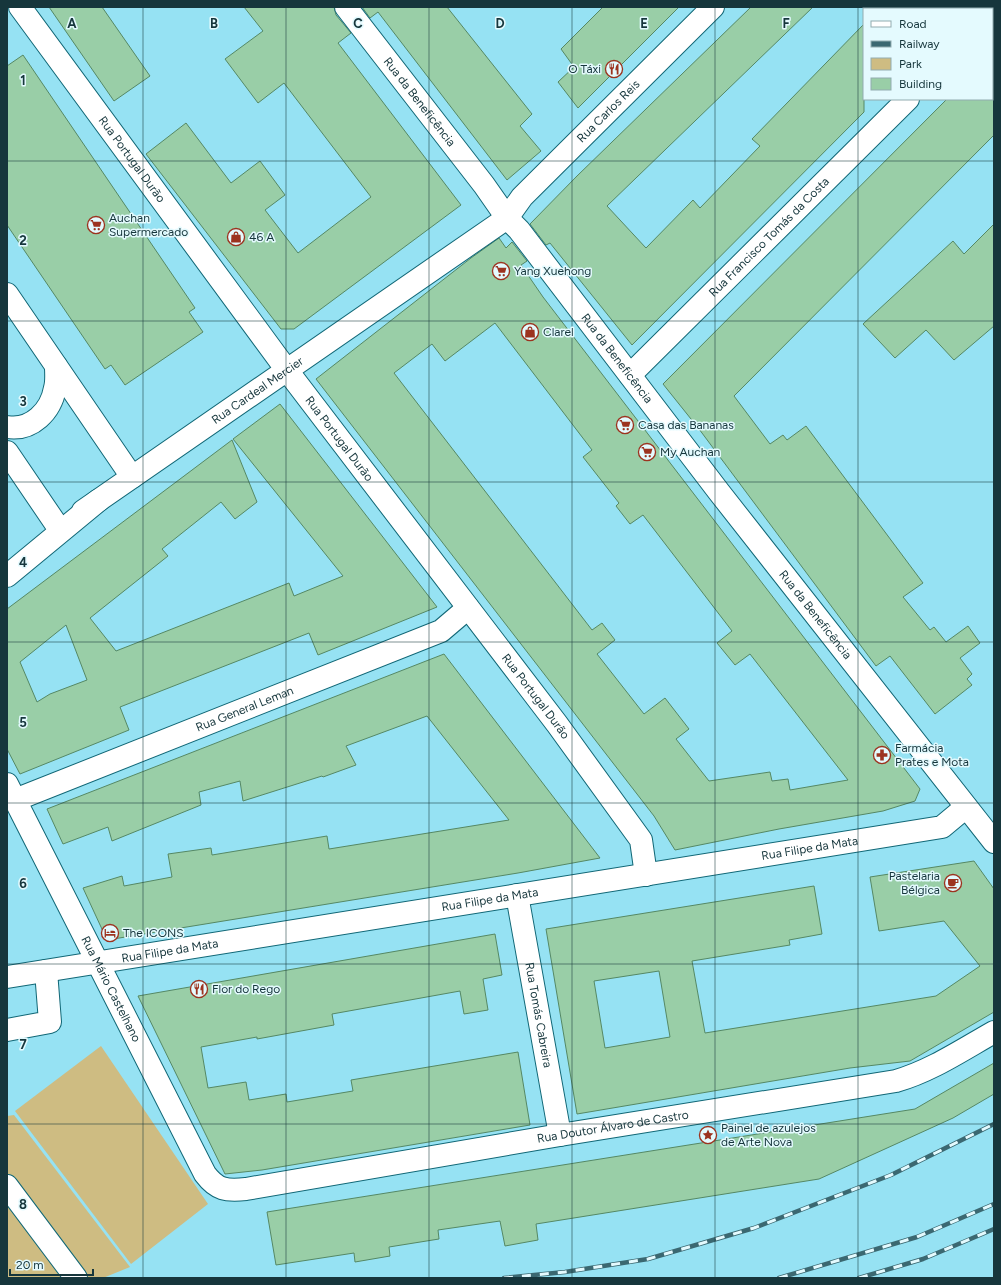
<svg xmlns="http://www.w3.org/2000/svg" width="1001" height="1285" font-family="Figtree,sans-serif">
  <rect width="100%" height="100%" fill="#96e2f3"/>
  <g fill="#cebc82">
    <path d="M101,1046l107,158 -77,60 -116,-153z"/>
    <path d="M14,1115l116,152 -27,11h-96v-162z"/>
  </g>
  <g fill="#99cea7" stroke="#558864" fill-rule="evenodd">
    <path d="M49,7h53l48,69 -36,25z"/>
    <path d="M244,7h90l2,8 15,18 -13,10 123,162 -167,124h-13l-135,-175 40,-31 45,60 29,-22 25,34 -20,15 33,43 73,-56 -87,-114 -26,20 -33,-44 38,-28z"/>
    <path d="M362,7h85l85,107 -12,12 21,25 -34,29 -129,-168 -8,6z"/>
    <path d="M603,7h76l-101,101 -20,-26 16,-15 -13,-18z"/>
    <path d="M751,7h62l-206,199 39,42 47,-48 7,8 60,-62 -8,-7 112,-115v88l-232,233 -82,-102 -4,2 -16,-21 47,-48z"/>
    <path d="M23,55l172,253 -6,4 14,20 -78,53 -14,-20 -6,4 -98,-144v-159z"/>
    <path d="M947,99h47v36l-260,261 36,48 13,-9 4,5 19,-14 117,157 -20,14 27,33 4,-3 12,15 22,-16 12,17 -20,15 12,16 -5,5 5,6 -37,29 -45,-58 -14,10 -177,-237 -36,-45z"/>
    <path d="M994,224v102l-40,34 -28,-30 -31,28 -32,-34 90,-83 11,13z"/>
    <path d="M499,238l7,10 6,-6 15,19 -6,4 22,32 377,492 -5,12 -32,10 -104,18 -104,21 -21,-34 -338,-437 155,-121zM495,323l97,127 -9,7 36,46 -3,3 14,18 13,-9 89,116 -15,12 18,22 15,-11 98,126 -58,10 -2,-11 -16,2 -2,-9 -61,9 -33,-42 13,-10 -24,-31 -21,16 -47,-60 18,-14 -13,-17 -10,7 -198,-257 38,-29 13,17z"/>
    <path d="M280,404l157,203 -119,48 -9,-22 -189,74 9,23 -109,44 -13,-25v-140l225,-169 25,62 -22,17 -14,-17 -59,47 6,7 -78,62 26,33 173,-68 5,13 49,-20 -110,-137zM66,625l21,55 -37,14 -13,8 -17,-40z"/>
    <path d="M444,654l156,204 -82,15 -411,67 -24,-52 39,-12 2,10 48,-9 -4,-23 43,-6 1,7 115,-19 2,13 180,-29 -82,-104 -81,30 10,19 -33,12 -1,-1 -79,25 -3,-20 -41,11 2,13 -89,36 -4,-14 -45,17 -16,-35z"/>
    <path d="M974,861l20,28v123l-84,49 -60,7 -273,46 -31,-185 268,-43 8,48 -33,6 1,5 -98,16 13,72 231,-37 44,-30 -36,-45 -65,10 -9,-54zM659,971l11,66 -65,11 -11,-67z"/>
    <path d="M495,934l7,41 -19,4 5,31 -24,4 -4,-23 -128,23 2,11 -77,14v-2l-56,10 7,41 38,-6 3,18 37,-6 1,8 66,-11 -2,-11 167,-28 12,73 -268,45 -37,4 -87,-178z"/>
    <path d="M994,1063v31l-41,24 -134,61 -283,45 2,16 -33,6 -5,-25 -62,9 1,9 -50,8 1,9 -35,6 -1,-9 -78,12 -9,-53 648,-103z"/>
  </g>
  <g fill="none" stroke-linecap="round" stroke-linejoin="round">
    <g stroke="#116776" stroke-width="24">
      <g id="minor">
        <path id="s1" d="M20,7l266,362 271,355 84,116 5,35"/>
        <path id="s2" d="M346,7l138,178 23,33 12,12 200,262 275,350"/>
        <path d="M962,7l1,2"/>
        <path d="M992,18l2,-2"/>
        <path d="M992,50l2,3"/>
        <path d="M7,294l125,183"/>
        <path id="s3" d="M630,375l278,-276"/>
        <path d="M7,427c25,4 44,-16 48,-39 2,-7 1,-15 1,-22"/>
        <path d="M7,452l51,75"/>
        <path id="s4" d="M83,511l424,-293 15,-21 191,-190"/>
        <path id="s5" d="M7,784l198,390c12,16 21,17 41,15l314,-54 336,-54c35,-10 66,-31 98,-49"/>
        <path id="s6" d="M15,800l426,-169 27,-23"/>
        <path id="s7" d="M517,895l43,240"/>
        <path id="s8" d="M7,977l935,-150 24,-20"/>
        <path d="M7,1030l43,-8 -4,-51"/>
      </g>
    </g>
    <g stroke="#116776" stroke-width="24">
      <g id="major">
        <path d="M7,576l92,-76"/>
        <path d="M7,1186l69,92"/>
      </g>
    </g>
    <use href="#minor" stroke="#fff" stroke-width="22"/>
    <use href="#major" stroke="#fff" stroke-width="22"/>
    <g stroke="#3b6871" stroke-width="4.5">
      <g id="rail">
        <path d="M504,1278l61,-6 83,-13 106,-31 137,-53 103,-51"/>
        <path d="M779,1278l138,-41 77,-33"/>
        <path d="M859,1278l64,-19 71,-30"/>
      </g>
    </g>
    <use href="#rail" stroke="#e4fafe" stroke-width="3" stroke-dasharray="9" stroke-linecap="butt"/>
  </g>
  <path fill="none" stroke="#16363c" stroke-width="1" stroke-opacity="0.55" d="M143,7v1271M286,7v1271M429,7v1271M572,7v1271M715,7v1271M858,7v1271M7,161h987M7,321h987M7,482h987M7,642h987M7,803h987M7,964h987M7,1124h987"/>
  <defs>
    <g id="restaurant-ring" transform="scale(0.9)"><circle r="9.5" fill="#e4fafe" stroke="#9c331f" stroke-width="1.5"/><path d="M-5-6h1v4h1v-4h1v4h1v-4h1v5L-1.5 .5V6h-2V.5L-5-1ZM5-6V6H3V1.5H1.5Q1.5-4 5-6Z" fill="#9c331f"/></g>
    <g id="supermarket-ring" transform="scale(0.9)"><circle r="9.5" fill="#e4fafe" stroke="#9c331f" stroke-width="1.5"/><path d="M-6-5.5h2.5l.6 2H6L4.5 2H-2.5L-4.4-4H-6ZM-1.5 3.2a1.3 1.3 0 1 0 .1 0ZM3 3.2a1.3 1.3 0 1 0 .1 0Z" fill="#9c331f"/></g>
    <g id="shop-ring" transform="scale(0.9)"><circle r="9.5" fill="#e4fafe" stroke="#9c331f" stroke-width="1.5"/><path d="M-5-2.5h2.3a2.7 3.5 0 0 1 5.4 0H5L5.5 6h-11ZM-1.5-2.5h3a1.5 2.3 0 0 0-3 0Z" fill="#9c331f"/></g>
    <g id="pharmacy-ring" transform="scale(0.9)"><circle r="9.5" fill="#e4fafe" stroke="#9c331f" stroke-width="1.5"/><path d="M-2-6h4v4h4v4h-4v4h-4v-4h-4v-4h4Z" fill="#9c331f"/></g>
    <g id="cafe-ring" transform="scale(0.9)"><circle r="9.5" fill="#e4fafe" stroke="#9c331f" stroke-width="1.5"/><path d="M-5.5-4.5H6V0H3Q3 3.5 0 3.5H-2.5Q-5.5 3.5-5.5 0ZM3-3.2v2h1.7v-2ZM-6 4.5H4V6H-6Z" fill="#9c331f"/></g>
    <g id="hotel-ring" transform="scale(0.9)"><circle r="9.5" fill="#e4fafe" stroke="#9c331f" stroke-width="1.5"/><path d="M-6-4.5h1.5V1H6V5H4.5V3h-9V5H-6ZM-4 0a1.8 1.8 0 1 1 3.6 0ZM.5 0V-2.5h3Q6-2.5 6 0Z" fill="#9c331f"/></g>
    <g id="sight-ring" transform="scale(0.9)"><circle r="9.5" fill="#e4fafe" stroke="#9c331f" stroke-width="1.5"/><path d="M0-6L1.8-2.2L6-1.7L2.9 1.2L3.7 5.4L0 3.3L-3.7 5.4L-2.9 1.2L-6-1.7L-1.8-2.2Z" fill="#9c331f"/></g>
  </defs>
  <g fill-rule="evenodd">
    <use href="#restaurant-ring" x="614" y="69"/>
    <use href="#supermarket-ring" x="96" y="225"/>
    <use href="#shop-ring" x="236" y="237"/>
    <use href="#supermarket-ring" x="501" y="271"/>
    <use href="#shop-ring" x="530" y="332"/>
    <use href="#supermarket-ring" x="625" y="425"/>
    <use href="#supermarket-ring" x="647" y="452"/>
    <use href="#pharmacy-ring" x="882" y="755"/>
    <use href="#cafe-ring" x="953" y="883"/>
    <use href="#hotel-ring" x="110" y="933"/>
    <use href="#restaurant-ring" x="199" y="989"/>
    <use href="#sight-ring" x="708" y="1135"/>
  </g>
  <g text-anchor="middle" dominant-baseline="central" stroke-width="3" stroke-linejoin="round" paint-order="stroke">
    <g font-size="12" fill="#16363c" stroke="#e4fafe" text-anchor="start">
      <text x="601" y="69" text-anchor="end">O Táxi</text>
      <text x="109" y="218">Auchan<tspan x="109" dy="14">Supermercado</tspan></text>
      <text x="249" y="237">46 A</text>
      <text x="514" y="271">Yang Xuehong</text>
      <text x="543" y="332">Clarel</text>
      <text x="638" y="425">Casa das Bananas</text>
      <text x="660" y="452">My Auchan</text>
      <text x="895" y="748">Farmácia<tspan x="895" dy="14">Prates e Mota</tspan></text>
      <text x="940" y="876" text-anchor="end">Pastelaria<tspan x="940" dy="14">Bélgica</tspan></text>
      <text x="123" y="933">The ICONS</text>
      <text x="212" y="989">Flor do Rego</text>
      <text x="721" y="1128">Painel de azulejos<tspan x="721" dy="14">de Arte Nova</tspan></text>
    </g>
    <g font-size="12" fill="#16363c" stroke="#e4fafe">
      <text stroke="none"><textPath href="#s2" startOffset="120">Rua da Beneficência</textPath></text>
      <text stroke="none"><textPath href="#s4" startOffset="663">Rua Carlos Reis</textPath></text>
      <text stroke="none"><textPath href="#s1" startOffset="189">Rua Portugal Durão</textPath></text>
      <text stroke="none"><textPath href="#s3" startOffset="196">Rua Francisco Tomás da Costa</textPath></text>
      <text stroke="none"><textPath href="#s2" startOffset="444">Rua da Beneficência</textPath></text>
      <text stroke="none"><textPath href="#s4" startOffset="212">Rua Cardeal Mercier</textPath></text>
      <text stroke="none"><textPath href="#s1" startOffset="537">Rua Portugal Durão</textPath></text>
      <text stroke="none"><textPath href="#s2" startOffset="768">Rua da Beneficência</textPath></text>
      <text stroke="none"><textPath href="#s1" startOffset="861">Rua Portugal Durão</textPath></text>
      <text stroke="none"><textPath href="#s6" startOffset="247">Rua General Leman</textPath></text>
      <text stroke="none"><textPath href="#s8" startOffset="813">Rua Filipe da Mata</textPath></text>
      <text stroke="none"><textPath href="#s8" startOffset="489">Rua Filipe da Mata</textPath></text>
      <text stroke="none"><textPath href="#s8" startOffset="165">Rua Filipe da Mata</textPath></text>
      <text stroke="none"><textPath href="#s5" startOffset="230">Rua Mário Castelhano</textPath></text>
      <text stroke="none"><textPath href="#s7" startOffset="122">Rua Tomás Cabreira</textPath></text>
      <text stroke="none"><textPath href="#s5" startOffset="856">Rua Doutor Álvaro de Castro</textPath></text>
    </g>
  </g>
  <g font-size="13" text-anchor="middle" font-weight="bold" fill="#16363c" stroke="#e4fafe" stroke-width="3" stroke-linejoin="round" paint-order="stroke">
    <text x="72" y="28">A</text>
    <text x="214" y="28">B</text>
    <text x="358" y="28">C</text>
    <text x="500" y="28">D</text>
    <text x="644" y="28">E</text>
    <text x="786" y="28">F</text>
    <text x="23" y="85">1</text>
    <text x="23" y="245">2</text>
    <text x="23" y="406">3</text>
    <text x="23" y="567">4</text>
    <text x="23" y="727">5</text>
    <text x="23" y="888">6</text>
    <text x="23" y="1049">7</text>
    <text x="23" y="1209">8</text>
  </g>
  <rect width="1001" height="1285" fill="none" stroke="#16363c" stroke-width="16"/>
  <rect x="863" y="8" width="130" height="92" fill="#e4fafe" stroke="#92acb0"/>
  <rect x="871" y="21" width="20" height="6" fill="#ffffff" stroke="#92acb0"/>
  <text x="899" y="28" font-size="12" fill="#16363c">Road</text>
  <rect x="871" y="41" width="20" height="6" fill="#3b6871" stroke="#92acb0"/>
  <text x="899" y="48" font-size="12" fill="#16363c">Railway</text>
  <rect x="871" y="58" width="20" height="12" fill="#cebc82" stroke="#92acb0"/>
  <text x="899" y="68" font-size="12" fill="#16363c">Park</text>
  <rect x="871" y="78" width="20" height="12" fill="#99cea7" stroke="#92acb0"/>
  <text x="899" y="88" font-size="12" fill="#16363c">Building</text>
  <path d="M10 1269v6h83v-6" fill="none" stroke="#16363c" stroke-width="2"/>
  <text x="16" y="1269" font-size="12" fill="#16363c" stroke="#e4fafe" stroke-width="3" paint-order="stroke">20 m</text>
</svg>
